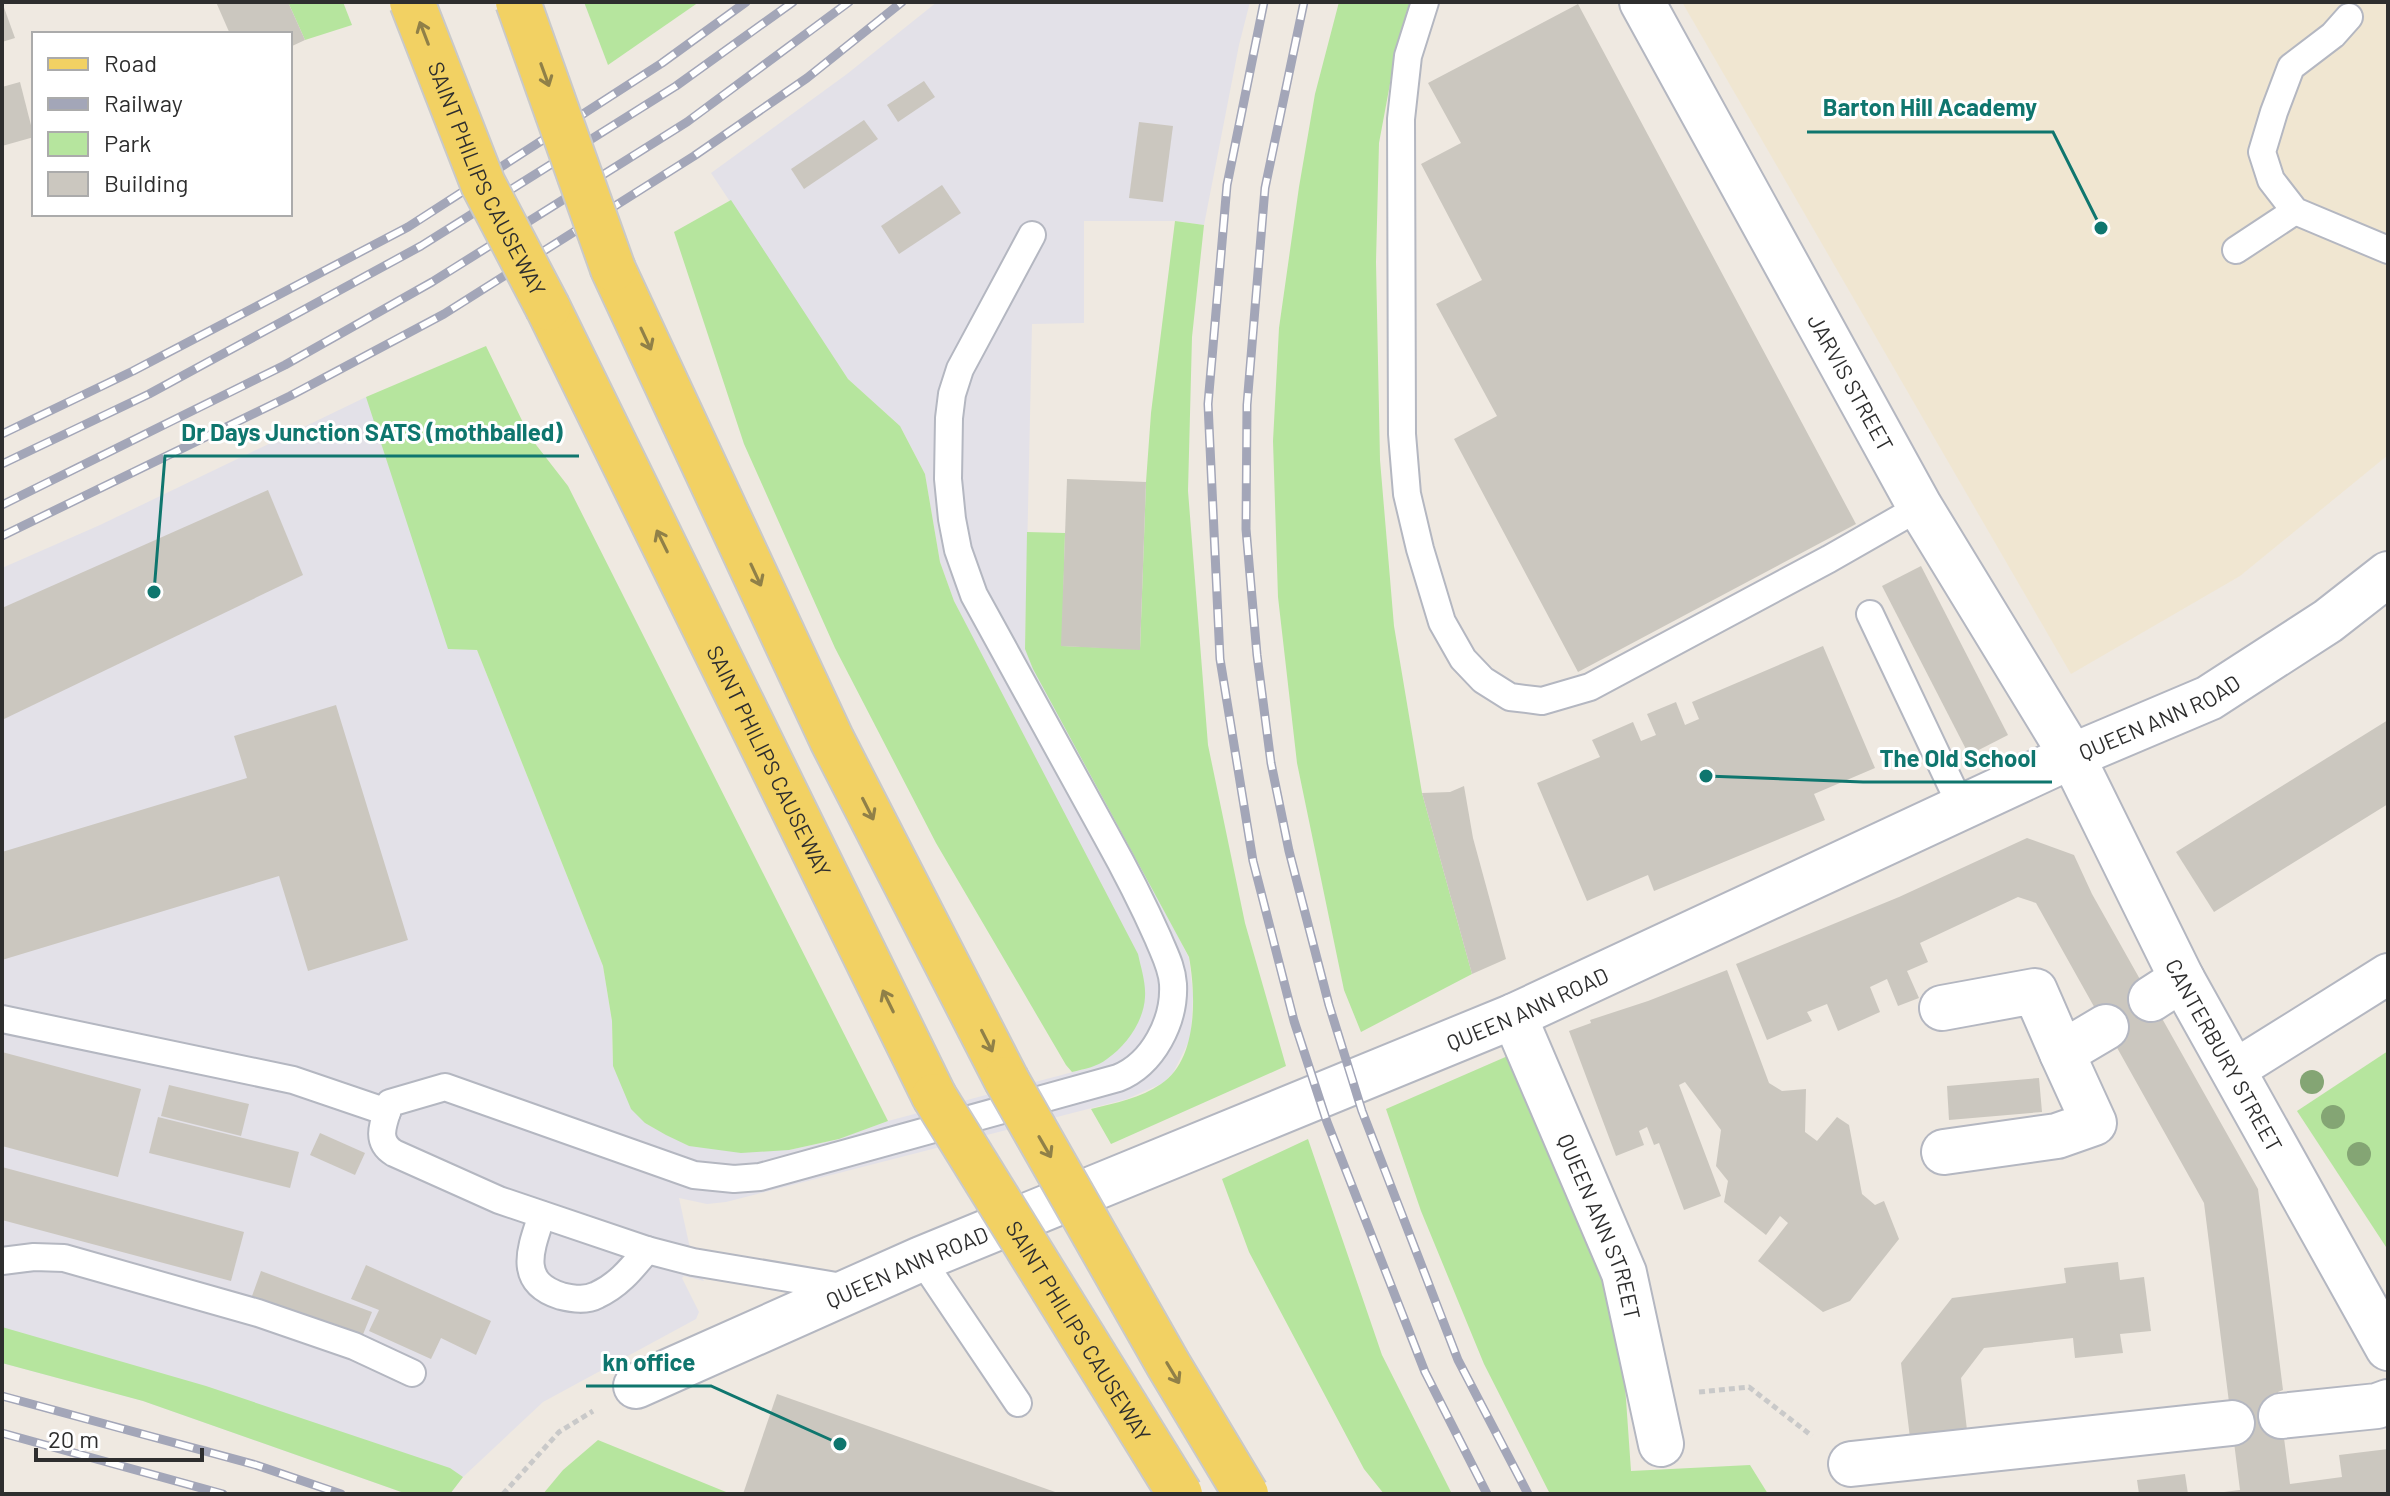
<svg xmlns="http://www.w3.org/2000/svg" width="2390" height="1496" font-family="Barlow,sans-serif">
  <rect width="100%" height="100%" fill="#efe9e1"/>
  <path fill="#e3e1e8" d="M937,2h313l-11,43 -35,180 -29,-4h-91v102l-52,1 -7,325 114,211 50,98 4,37 -2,42 -18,36 -10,10 -36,16 -401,103 -19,2 -28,-6 14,64 11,19 -20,-5 -2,2 17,34 -3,7 -153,83 -80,75 -13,17h-43l-264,-93 -141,-38v-795l98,-43 266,-128 111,253 126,316 9,55 1,45 32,57 44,23 100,4 50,-11 49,-18 204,-54 -116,-422 -22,-44 -14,-39 -15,-88 -25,-48 -52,-47 -137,-206 136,-99z"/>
  <path fill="#f0e6d1" d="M1682,2h706v453l-148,121 -169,98z"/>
  <g fill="#b6e59e">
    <path d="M288,2h55l9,23 -47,15z"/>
    <path d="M584,2h115l-91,63z"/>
    <path d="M1339,2h71l-15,55 -16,86 -3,119 4,198 14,166 28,167 50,181 -111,58 -17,-42 -47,-227 -19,-166 -5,-156 6,-113 20,-141 16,-93z"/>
    <path d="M731,200l117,179 52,47 25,48 15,88 14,39 184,353c3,14 8,29 7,43 -1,24 -19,49 -38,62 -10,8 -23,10 -35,13l-6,-7 -130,-222 -101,-195 -91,-204 -70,-212z"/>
    <path d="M1175,221l29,4 -12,112 -4,154 20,254 37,178 41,143 -175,78 -20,-35c24,-6 50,-11 70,-25 37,-24 35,-89 28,-127l-156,-288 -8,-20 2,-117 38,1 -3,113 78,3 6,-167 5,-69z"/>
    <path d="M486,346l44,91 38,49 320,635 -49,18 -50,11 -48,3 -52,-7 -23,-11 -21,-12 -14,-14 -18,-43 -1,-45 -9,-55 -126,-316 -29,-1 -82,-252z"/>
    <path d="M2388,1051v199l-91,-139z"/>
    <path d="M1510,1055l109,244 12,172 119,-6 18,29h-218l-66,-130 -63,-153 -35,-102z"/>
    <path d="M1308,1139l74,216 70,139h-68l-20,-25 -115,-217 -27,-73z"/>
    <path d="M2,1327l204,59 244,82 13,9 -13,17h-43l-264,-93 -141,-38z"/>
    <path d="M598,1440l133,54h-188l20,-24z"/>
  </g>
  <g fill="#cbc7bf">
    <path d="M2,2l13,36 -13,4z"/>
    <path d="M216,2h72l17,38 -15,7v-13h-60z"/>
    <path d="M1578,4l278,520 -278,148 -124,-233 43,-23 -61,-112 46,-24 -61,-116 40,-21 -33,-60z"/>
    <path d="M924,81l11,16 -37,25 -11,-17z"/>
    <path d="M20,82l14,55 -32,9v-59z"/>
    <path d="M864,120l14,19 -74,50 -13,-20z"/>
    <path d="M1139,122l34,4 -10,76 -34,-4z"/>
    <path d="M942,185l19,28 -62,41 -18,-28z"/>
    <path d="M1067,479l79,3 -6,168 -79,-4z"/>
    <path d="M268,490l35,85 -301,145v-112z"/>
    <path d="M1921,566l87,169 -39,20 -87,-169z"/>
    <path d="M1823,646l52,122 -61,26 11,26 -171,71 -6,-16 -61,26 -50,-118 63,-26 -8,-17 41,-18 8,19 15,-6 -9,-21 29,-12 9,23 14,-6 -7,-17z"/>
    <path d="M336,705l72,235 -100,31 -29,-95 -277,84v-108l245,-74 -13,-42z"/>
    <path d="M2388,720v84l-174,108 -38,-60z"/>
    <path d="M1464,786l9,52 33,121 -34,15 -50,-181 28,-1z"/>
    <path d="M2027,838l47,17 18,39 166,295 25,201 -5,2 12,92 52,-7 -3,-22 49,-6v45h-164v-2l16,-2 -36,-287 -168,-300 -18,-6 -98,46 8,19 -21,9 12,27 -21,8 -11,-27 -17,8 10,25 -42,19 -11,-27 -20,8 5,9 -45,19 -31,-76 163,-67z"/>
    <path d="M1727,970l42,113 13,8 24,-2 -1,43 12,9 20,-24 12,8 13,69 13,11 9,-4 15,38 -49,62 -27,11 -65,-51 30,-38 -8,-7 -14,19 -42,-33 4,-21 -12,-15 5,-36 -36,-48 -6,3 42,111 -37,14 -25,-67 -5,2 -7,-18 -8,4 5,14 -28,11 -47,-125 22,-8 -1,-3 58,-19z"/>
    <path d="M2,1052l139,37 -23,88 -116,-31z"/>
    <path d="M2039,1078l3,34 -93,8 -2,-34z"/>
    <path d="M169,1085l80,19 -8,32 -80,-20z"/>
    <path d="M158,1117l141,35 -9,36 -141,-35z"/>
    <path d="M320,1133l45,20 -10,22 -45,-20z"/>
    <path d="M2,1167l242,65 -13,49 -229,-61z"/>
    <path d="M2118,1262l2,18 24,-3 7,54 -31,3 3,19 -48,5 -2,-20 -89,10 -23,30 6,52 -57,8 -9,-75 51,-65 114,-15 -2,-15z"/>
    <path d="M366,1265l125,56 -15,34 -35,-17 -10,21 -62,-28 10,-21 -28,-11z"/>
    <path d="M261,1271l111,41 -10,25 -110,-41z"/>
    <path d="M777,1394l284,100h-318z"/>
    <path d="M2185,1474l3,20h-49l-2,-14z"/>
  </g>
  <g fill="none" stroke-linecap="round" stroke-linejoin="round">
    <g stroke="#b4b7c1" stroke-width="30">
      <g id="service">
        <path d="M1425,2l-17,54 -7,63 1,315 5,60 13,55 22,73 21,37 20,21 27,17 32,4 48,-14 239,-128 91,-52"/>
        <path d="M2349,17l-16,18 -42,32 -17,45 -12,40 9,28 24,31 93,39"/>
        <path d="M2236,250l59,-39"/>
        <path d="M1870,614l92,194"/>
        <path d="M2,1019l291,61 94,32"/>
        <path d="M542,1215c-11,33 -26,67 19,81 12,3 25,5 36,-1 22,-10 35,-27 50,-45"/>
        <path d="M921,1259l97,144"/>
        <path d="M2,1261l32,-4 30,1 194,55 96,33 58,27"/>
        <path d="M848,1288l-155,-26 -46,-12 -148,-50 -105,-47c-20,-12 -10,-31 -4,-50l55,-16 249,88 40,4 26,-2 358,-99c35,-14 57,-57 55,-94 -1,-17 -9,-31 -15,-46 -16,-36 -33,-69 -52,-103 -44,-80 -88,-160 -132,-240l-16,-45 -6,-31 -4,-40 1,-61 3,-24 8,-25 72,-134"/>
      </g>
    </g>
    <g stroke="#b4b7c1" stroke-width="44">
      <path id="pedestrian" d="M2233,1071l155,-97"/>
    </g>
    <g stroke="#b4b7c1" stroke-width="48">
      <g id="minor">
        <path id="s1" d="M1642,2l278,505 152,249 110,223 206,369"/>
        <path d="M2151,999l31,-20"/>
        <path d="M1942,1008l93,-17 27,62 44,-26"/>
        <path id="s2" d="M1514,1016l110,257 37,171"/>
        <path d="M1944,1152l113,-16 37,-13 -32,-70"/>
        <path id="s3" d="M636,1386l285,-127 593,-243 558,-260 137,-58 119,-77 60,-47"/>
        <path d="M2281,1416l96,-10 11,-4"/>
        <path d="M1851,1464l381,-41"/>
      </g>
    </g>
    <g stroke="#c9c9c9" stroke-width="48">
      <g id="primary">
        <path d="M613,269l219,471 174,339"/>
        <path id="s4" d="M548,308l386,788"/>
      </g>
    </g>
    <g stroke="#c9c9c9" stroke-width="5" stroke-dasharray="6 4" stroke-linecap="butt">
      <path d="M1699,1392l50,-5 63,49"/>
      <path d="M503,1494l56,-62 34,-21"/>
    </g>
    <use href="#service" stroke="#fff" stroke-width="26"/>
    <use href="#pedestrian" stroke="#fff" stroke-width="40"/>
    <use href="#minor" stroke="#fff" stroke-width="44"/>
    <use href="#primary" stroke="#f2d163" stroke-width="44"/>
    <g stroke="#a3a6b8" stroke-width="9">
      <g id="rail">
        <path d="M1264,2l-37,183 -19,219 12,255 33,202 41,160 33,101 98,250 62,122"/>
        <path d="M1304,2l-39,186 -18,217 -1,124 11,126 14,108 18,88 40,154 33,106 96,249 70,134"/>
        <path d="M2,434l131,-63 275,-144 254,-164 84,-61"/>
        <path d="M2,464l147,-70 272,-148 255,-160 117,-84"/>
        <path d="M2,505l283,-140 147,-83 255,-160 162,-120"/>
        <path d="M2,536l288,-140 154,-82 250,-158 113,-78 95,-76"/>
        <path d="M2,1396l254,69 85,29"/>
        <path d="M2,1433l221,61"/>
      </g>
    </g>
    <use href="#rail" stroke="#fff" stroke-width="6" stroke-dasharray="18" stroke-linecap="butt"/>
    <g stroke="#c9c9c9" stroke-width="48" stroke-linecap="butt">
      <g id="primary-bridge">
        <path id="s5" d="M412,2l71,182 65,124"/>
        <path d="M518,2l95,267"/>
        <path d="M1006,1079l162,285 78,130"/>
        <path id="s6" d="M934,1096l246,398"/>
      </g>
    </g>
    <use href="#primary-bridge" stroke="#f2d163" stroke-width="44"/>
  </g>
  <g fill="#84a574">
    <circle cx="2312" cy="1082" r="12"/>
    <circle cx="2333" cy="1117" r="12"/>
    <circle cx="2359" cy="1154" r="12"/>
  </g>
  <defs><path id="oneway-shaft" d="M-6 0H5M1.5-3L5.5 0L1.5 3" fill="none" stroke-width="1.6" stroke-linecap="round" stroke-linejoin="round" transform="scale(2)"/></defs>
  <g stroke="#908048">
    <use href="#oneway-shaft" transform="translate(424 33) rotate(-111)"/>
    <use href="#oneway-shaft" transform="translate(545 75) rotate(70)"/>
    <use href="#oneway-shaft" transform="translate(646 339) rotate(65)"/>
    <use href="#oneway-shaft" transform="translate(662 541) rotate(-116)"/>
    <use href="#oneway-shaft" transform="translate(756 575) rotate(65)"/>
    <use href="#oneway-shaft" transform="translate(868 809) rotate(63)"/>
    <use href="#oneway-shaft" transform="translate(888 1001) rotate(-116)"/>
    <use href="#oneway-shaft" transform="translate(987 1041) rotate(63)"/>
    <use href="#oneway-shaft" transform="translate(1045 1147) rotate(60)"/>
    <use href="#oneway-shaft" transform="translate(1173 1373) rotate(59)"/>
  </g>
  <g text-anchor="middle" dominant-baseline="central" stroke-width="6" stroke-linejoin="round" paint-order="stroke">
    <g font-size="22" fill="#2e2e2e" stroke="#fff">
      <text stroke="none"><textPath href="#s5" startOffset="192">SAINT PHILIPS CAUSEWAY</textPath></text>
      <text stroke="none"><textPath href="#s1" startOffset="434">JARVIS STREET</textPath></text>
      <text stroke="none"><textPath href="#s3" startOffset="1664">QUEEN ANN ROAD</textPath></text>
      <text stroke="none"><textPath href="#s4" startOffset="504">SAINT PHILIPS CAUSEWAY</textPath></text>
      <text stroke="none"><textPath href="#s3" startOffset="968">QUEEN ANN ROAD</textPath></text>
      <text stroke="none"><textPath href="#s1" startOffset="1204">CANTERBURY STREET</textPath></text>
      <text stroke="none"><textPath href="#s2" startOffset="228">QUEEN ANN STREET</textPath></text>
      <text stroke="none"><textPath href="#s3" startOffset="296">QUEEN ANN ROAD</textPath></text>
      <text stroke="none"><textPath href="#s6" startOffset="276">SAINT PHILIPS CAUSEWAY</textPath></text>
    </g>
  </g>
  <path fill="none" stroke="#0f766e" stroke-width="3" d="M2101 228L2053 132H1807M154 592L165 456H579M1706 776L1863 782H2052M840 1444L711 1386H586"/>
  <g fill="#0f766e" stroke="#fff" stroke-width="3">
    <circle cx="2101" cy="228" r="8"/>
    <circle cx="154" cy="592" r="8"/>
    <circle cx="1706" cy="776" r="8"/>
    <circle cx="840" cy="1444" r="8"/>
  </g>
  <g font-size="24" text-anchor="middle" font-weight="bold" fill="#0f766e" stroke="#fff" stroke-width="6" stroke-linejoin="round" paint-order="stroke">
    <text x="1930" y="116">Barton Hill Academy</text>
    <text x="372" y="441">Dr Days Junction SATS (mothballed)</text>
    <text x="1958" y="767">The Old School</text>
    <text x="649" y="1371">kn office</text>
  </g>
  <rect width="2390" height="1496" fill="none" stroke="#2e2e2e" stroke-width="8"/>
  <rect x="32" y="32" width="260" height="184" fill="#ffffff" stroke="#ababab" stroke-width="2"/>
  <rect x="48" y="58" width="40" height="12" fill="#f2d163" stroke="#ababab" stroke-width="2"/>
  <text x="104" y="72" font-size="24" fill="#2e2e2e">Road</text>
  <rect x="48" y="98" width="40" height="12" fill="#a3a6b8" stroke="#ababab" stroke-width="2"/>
  <text x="104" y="112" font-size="24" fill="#2e2e2e">Railway</text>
  <rect x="48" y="132" width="40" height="24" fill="#b6e59e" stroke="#ababab" stroke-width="2"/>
  <text x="104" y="152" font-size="24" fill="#2e2e2e">Park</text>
  <rect x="48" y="172" width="40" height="24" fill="#cbc7bf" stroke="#ababab" stroke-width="2"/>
  <text x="104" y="192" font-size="24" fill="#2e2e2e">Building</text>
  <path d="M36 1448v12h166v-12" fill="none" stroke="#2e2e2e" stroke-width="4"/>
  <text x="48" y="1448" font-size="24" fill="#2e2e2e" stroke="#ffffff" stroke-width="6" paint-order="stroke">20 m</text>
</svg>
